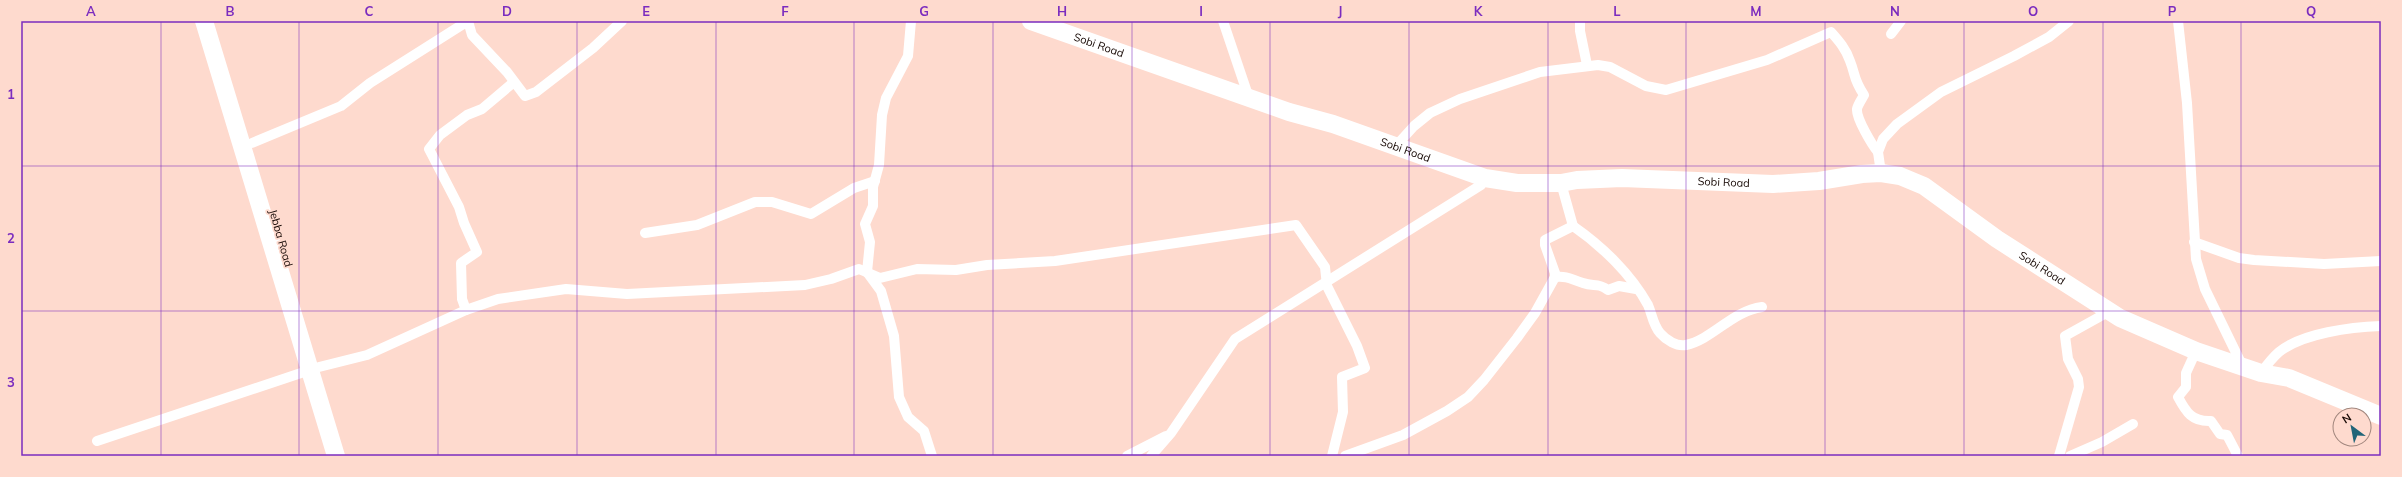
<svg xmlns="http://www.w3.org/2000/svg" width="2402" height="477" font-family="Mulish,sans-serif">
  <rect width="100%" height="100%" fill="#fedace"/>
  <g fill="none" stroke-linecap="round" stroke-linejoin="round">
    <g stroke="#fff" stroke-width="10">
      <path d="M468,21l4,14 35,37 18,24 11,-4 57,-44 29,-27"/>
      <path d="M911,21l-3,35 -22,42 -4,17 -3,50 -6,22v19l-8,18 5,18 -3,30 14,19 13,45 5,61 9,20 16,14 8,25"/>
      <path d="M1223,21l26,77"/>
      <path d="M1580,21v10l7,34"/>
      <path d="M2178,21l9,82 9,156 9,30 37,76"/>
      <path d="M1891,34l10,-13"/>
      <path d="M252,143l89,-37 29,-23 98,-62"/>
      <path d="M1395,147l19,-21 16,-13 30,-14 80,-27 58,-7 12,2 36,19 20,4 101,-30 64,-28c8,9 15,17 19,29 6,15 3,18 14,34 -2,4 -6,9 -7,14 -1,9 15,36 21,43"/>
      <path d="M1881,173l-3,-21 5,-13 14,-15 44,-32 73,-36 35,-19 20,-16"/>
      <path d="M1573,226c29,20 58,48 75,79 4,9 5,20 12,28 6,7 17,14 26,12 27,-6 46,-34 76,-38"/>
      <path d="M645,233l52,-8 58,-23h17l39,12 43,-26 21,-7"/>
      <path d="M2194,242l45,16 15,2 70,4 57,-3"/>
      <path d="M1555,277c14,-1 15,2 28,6 11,4 14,-1 25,7l11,-4 17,3"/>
      <path d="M466,310l-4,-11 -1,-36 16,-11 -13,-29 -5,-16 -30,-58 11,-14 27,-20 15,-6 32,-27"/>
      <path d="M2196,351l-10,22v14l-8,10c8,15 14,25 33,24l9,13 7,1 11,21"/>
      <path d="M319,367l48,-12 99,-45 32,-11 68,-10 61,5 178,-9 26,-6 28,-10 21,9 37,-9 39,1 31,-5 68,-4 241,-36 29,42 2,19 30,60 8,22 -23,9 1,35 -11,44"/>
      <path d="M2261,373c5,-7 11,-15 18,-21 23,-19 73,-25 102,-26"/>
      <path d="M97,441l213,-71"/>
      <path d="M1127,456l39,-20"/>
      <path d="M1151,456l20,-23 64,-94 246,-154 4,-7"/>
      <path d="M1345,456l58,-21 44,-24 21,-14 16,-17 33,-42 18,-25 20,-36v-4l-10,-28v-5l28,-14 -12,-43"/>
      <path d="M2059,456l20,-69 -1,-8 -10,-20 -3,-23 45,-25"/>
      <path d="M2070,456l32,-14 31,-18"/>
    </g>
    <g stroke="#fff" stroke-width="18">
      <path d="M204,21l132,435"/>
      <path id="s1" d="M1031,21l258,91 44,12 152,54 32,5h44l16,-3 45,-2 151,6 46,-3 43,-7 19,-1 19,3 24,10 73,53 123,79 76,33 65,22 28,5 92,38"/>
    </g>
  </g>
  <path fill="none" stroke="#7b2cbf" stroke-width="1" stroke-opacity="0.55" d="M161,21v435M299,21v435M438,21v435M577,21v435M716,21v435M854,21v435M993,21v435M1132,21v435M1270,21v435M1409,21v435M1548,21v435M1686,21v435M1825,21v435M1964,21v435M2103,21v435M2241,21v435M21,166h2360M21,311h2360"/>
  <g text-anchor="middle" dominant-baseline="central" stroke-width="3.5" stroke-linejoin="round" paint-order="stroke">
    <g font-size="11" fill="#160804" stroke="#fedace">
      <text stroke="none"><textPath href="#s1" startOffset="72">Sobi Road</textPath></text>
      <text stroke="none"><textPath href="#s1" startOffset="396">Sobi Road</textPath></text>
      <text stroke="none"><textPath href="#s1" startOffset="720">Sobi Road</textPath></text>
      <text transform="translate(281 238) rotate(74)">Jebba Road</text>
      <text stroke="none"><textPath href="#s1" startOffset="1067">Sobi Road</textPath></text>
    </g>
  </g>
  <rect width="2402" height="477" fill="none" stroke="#fedace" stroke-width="44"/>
  <g transform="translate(2352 427) rotate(328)"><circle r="19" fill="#fedace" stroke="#a1867d"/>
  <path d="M0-3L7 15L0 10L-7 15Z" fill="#226578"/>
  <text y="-6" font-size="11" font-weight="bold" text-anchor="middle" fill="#160804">N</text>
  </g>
  <rect x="22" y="22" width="2358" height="433" fill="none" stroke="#7b2cbf" stroke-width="1.5"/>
  <g font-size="13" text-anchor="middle" font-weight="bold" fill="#7b2cbf">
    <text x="91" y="16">A</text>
    <text x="230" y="16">B</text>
    <text x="369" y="16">C</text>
    <text x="507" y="16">D</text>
    <text x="646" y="16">E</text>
    <text x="785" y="16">F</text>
    <text x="924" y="16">G</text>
    <text x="1062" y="16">H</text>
    <text x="1201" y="16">I</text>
    <text x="1340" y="16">J</text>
    <text x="1478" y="16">K</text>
    <text x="1617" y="16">L</text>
    <text x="1756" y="16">M</text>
    <text x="1895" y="16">N</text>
    <text x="2033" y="16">O</text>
    <text x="2172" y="16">P</text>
    <text x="2311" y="16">Q</text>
    <text x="11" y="99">1</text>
    <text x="11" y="243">2</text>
    <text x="11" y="387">3</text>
  </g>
</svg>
